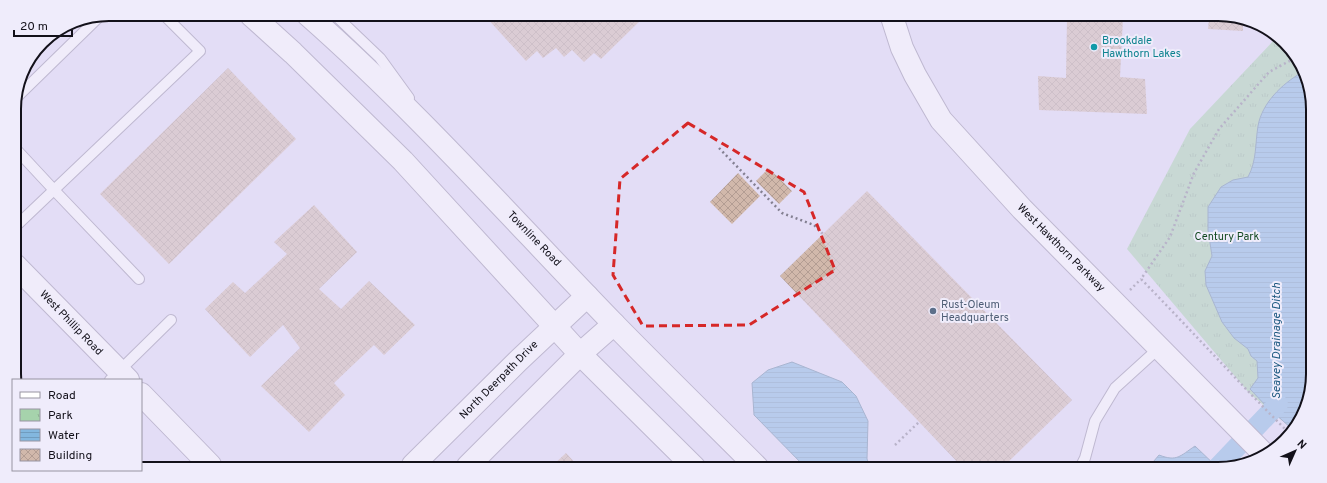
<svg xmlns="http://www.w3.org/2000/svg" width="1327" height="483" font-family="Overpass,sans-serif">
  <defs>
    <pattern id="park-tufts" width="24" height="20" patternUnits="userSpaceOnUse"><rect width="24" height="20" fill="#a6d3ac"/><path d="M3 7l-1-3M5 7V3M7 7l1-3M15 17l-1-3M17 17v-4M19 17l1-3" fill="none" stroke="#8eb493"/></pattern>
    <pattern id="water-rules" width="6" height="5" patternUnits="userSpaceOnUse"><rect width="6" height="5" fill="#83b7df"/><path d="M0 2.5h6" fill="none" stroke="#709cbf"/></pattern>
    <pattern id="building-cross-hatch" width="8" height="8" patternUnits="userSpaceOnUse"><rect width="8" height="8" fill="#d1b8ab"/><path d="M0 0l8 8M0 8l8-8" fill="none" stroke="#b39d93"/></pattern>
  </defs>
  <rect width="100%" height="100%" fill="#e3ddf6"/>
  <path fill="url(#park-tufts)" d="M1276,38l14,9 22,50 -4,307 -17,24 -42,-35 -122,-144 63,-120z"/>
  <g fill="url(#water-rules)" stroke="#6185a4">
    <path d="M1301,73l11,24 -4,307 -17,24 -17,-15 6,-8 -5,-5 -8,7 -17,-18 8,-11 -1,-17 -6,-5 -3,-7 -14,-11 -12,-16 -16,-37 -1,-14 7,-15 -4,-26v-23l13,-20 12,-7 15,-3c9,-17 7,-33 10,-51 4,-23 24,-42 43,-53z"/>
    <path d="M792,362l50,20 14,14 12,25 -1,38 3,8h-65l-51,-52 -2,-32 16,-13z"/>
    <path d="M1195,446l24,23 -71,-1 11,-13c18,7 21,1 36,-9z"/>
  </g>
  <g fill="none" stroke-linecap="round" stroke-linejoin="round">
    <path stroke="#83b7df" stroke-width="20" d="M1218,467l60,-63"/>
  </g>
  <g fill="url(#building-cross-hatch)">
    <path d="M485,16h160l-44,43 -7,-6 -10,9 -12,-12 -8,7 -8,-9 -13,10 -6,-7 -11,10z"/>
    <path d="M1067,18h56l-3,59 25,2 2,35 -108,-4 -1,-34 28,2z"/>
    <path d="M1209,19h34v12l-35,-2z"/>
    <path d="M228,68l68,71 -127,125 -69,-70z"/>
    <path d="M769,168l23,23 -13,13 -23,-23z"/>
    <path d="M738,173l22,23 -28,28 -22,-22z"/>
    <path d="M867,191l205,209 -70,68h-39l-183,-192z"/>
    <path d="M314,205l43,47 -38,37 22,20 28,-28 46,44 -31,30 -10,-10 -40,38 11,12 -36,37 -48,-46 39,-38 -17,-23 -33,32 -45,-48 28,-27 12,11 42,-39 -13,-12z"/>
    <path d="M566,453l12,13h-26z"/>
  </g>
  <g fill="none" stroke-linecap="round" stroke-linejoin="round">
    <g stroke="#928da4" stroke-width="12">
      <g id="lane">
        <path d="M335,15l45,43 29,40"/>
        <path d="M15,99l85,-83"/>
        <path d="M14,147l40,43 85,89"/>
        <path d="M15,227l185,-176 -37,-37"/>
        <path d="M110,380l61,-60"/>
        <path d="M1080,468l5,-10 10,-37 20,-33 44,-40"/>
      </g>
    </g>
    <g stroke="#928da4" stroke-width="24">
      <g id="secondary">
        <path d="M892,17l10,31 13,27 26,45 81,89 242,245"/>
        <path d="M15,265l113,115"/>
        <path d="M141,394l69,71"/>
        <path d="M413,465l106,-105 68,-64"/>
        <path d="M468,466l112,-112 34,-30"/>
      </g>
    </g>
    <g stroke="#928da4" stroke-width="24">
      <g id="primary">
        <path d="M251,15l42,38 110,108 177,193 114,113"/>
        <path d="M308,15c109,96 205,205 306,309 47,48 95,95 143,143"/>
      </g>
    </g>
    <g stroke="#848092" stroke-width="2.5" stroke-dasharray="2 3" stroke-linecap="butt">
      <path d="M719,148l63,65 32,12 9,9"/>
      <path d="M1130,290l11,-11"/>
      <path d="M1288,432c-50,-50 -97,-102 -147,-153l29,-42 24,-64 25,-44 50,-57 26,-14"/>
      <path d="M895,445l24,-23"/>
    </g>
    <use href="#lane" stroke="#fff" stroke-width="10"/>
    <use href="#secondary" stroke="#fff" stroke-width="22"/>
    <use href="#primary" stroke="#fff" stroke-width="22"/>
  </g>
  <path d="M0 0H1327V483H0ZM688,123l116,69 31,78 -86,55 -106,1 -30,-51 7,-96z" fill="#e3ddf6" fill-opacity=".55" fill-rule="evenodd"/>
  <path fill="none" stroke="#d62828" stroke-width="3" stroke-dasharray="8 5" stroke-linejoin="round" d="M688,123l116,69 31,78 -86,55 -106,1 -30,-51 7,-96z"/>
  <circle fill="#0f9aa8" stroke="#efecfb" stroke-width="1.5" cx="1094" cy="47" r="4"/>
  <circle fill="#5c6f8a" stroke="#efecfb" stroke-width="1.5" cx="933" cy="311" r="4"/>
  <g text-anchor="middle" dominant-baseline="central" stroke-width="4" stroke-linejoin="round" paint-order="stroke">
    <g font-size="11" fill="#0d838f" stroke="#efecfb" text-anchor="start">
      <text x="1102" y="41">Brookdale<tspan x="1102" dy="13">Hawthorn Lakes</tspan></text>
    </g>
    <g font-size="11" fill="#144a22" stroke="#efecfb">
      <text x="1227" y="237">Century Park</text>
    </g>
    <g font-size="11" fill="#13111a" stroke="#efecfb">
      <text transform="translate(534 239) rotate(46)">Townline Road</text>
      <text transform="translate(1061 248) rotate(45)">West Hawthorn Parkway</text>
      <text transform="translate(71 323) rotate(46)">West Phillip Road</text>
      <text transform="translate(499 380) rotate(-45)">North Deerpath Drive</text>
    </g>
    <g font-size="11" fill="#4e5e75" stroke="#efecfb" text-anchor="start">
      <text x="941" y="305">Rust-Oleum<tspan x="941" dy="13">Headquarters</tspan></text>
    </g>
    <g font-size="12" font-style="italic" fill="#205b82" stroke="#efecfb">
      <text transform="translate(1277 341) rotate(-90)">Seavey Drainage Ditch</text>
    </g>
  </g>
  <path d="M0 0H1327V483H0ZM109 21H1218A88 88 0 0 1 1306 109V374A88 88 0 0 1 1218 462H109A88 88 0 0 1 21 374V109A88 88 0 0 1 109 21Z" fill="#efecfb" fill-rule="evenodd"/>
  <path fill="none" stroke="#13111a" stroke-width="2" d="M109 21H1218A88 88 0 0 1 1306 109V374A88 88 0 0 1 1218 462H109A88 88 0 0 1 21 374V109A88 88 0 0 1 109 21Z"/>
  <rect x="12" y="379" width="130" height="92" fill="#efecfb" stroke="#9794a1"/>
  <rect x="20" y="392" width="20" height="6" fill="#ffffff" stroke="#9794a1"/>
  <text x="48" y="399" font-size="12" fill="#13111a">Road</text>
  <rect x="20" y="409" width="20" height="12" fill="url(#park-tufts)" stroke="#9794a1"/>
  <text x="48" y="419" font-size="12" fill="#13111a">Park</text>
  <rect x="20" y="429" width="20" height="12" fill="url(#water-rules)" stroke="#9794a1"/>
  <text x="48" y="439" font-size="12" fill="#13111a">Water</text>
  <rect x="20" y="449" width="20" height="12" fill="url(#building-cross-hatch)" stroke="#9794a1"/>
  <text x="48" y="459" font-size="12" fill="#13111a">Building</text>
  <g transform="translate(1295 451) rotate(45)" stroke="#efecfb" stroke-width="3" paint-order="stroke">
  <path d="M0-3L7 15L0 10L-7 15Z" fill="#13111a"/>
  <text y="-6" font-size="11" font-weight="bold" text-anchor="middle" fill="#13111a">N</text>
  </g>
  <path d="M14 30v6h58v-6" fill="none" stroke="#13111a" stroke-width="2"/>
  <text x="20" y="30" font-size="12" fill="#13111a" stroke="#efecfb" stroke-width="3" paint-order="stroke">20 m</text>
</svg>
